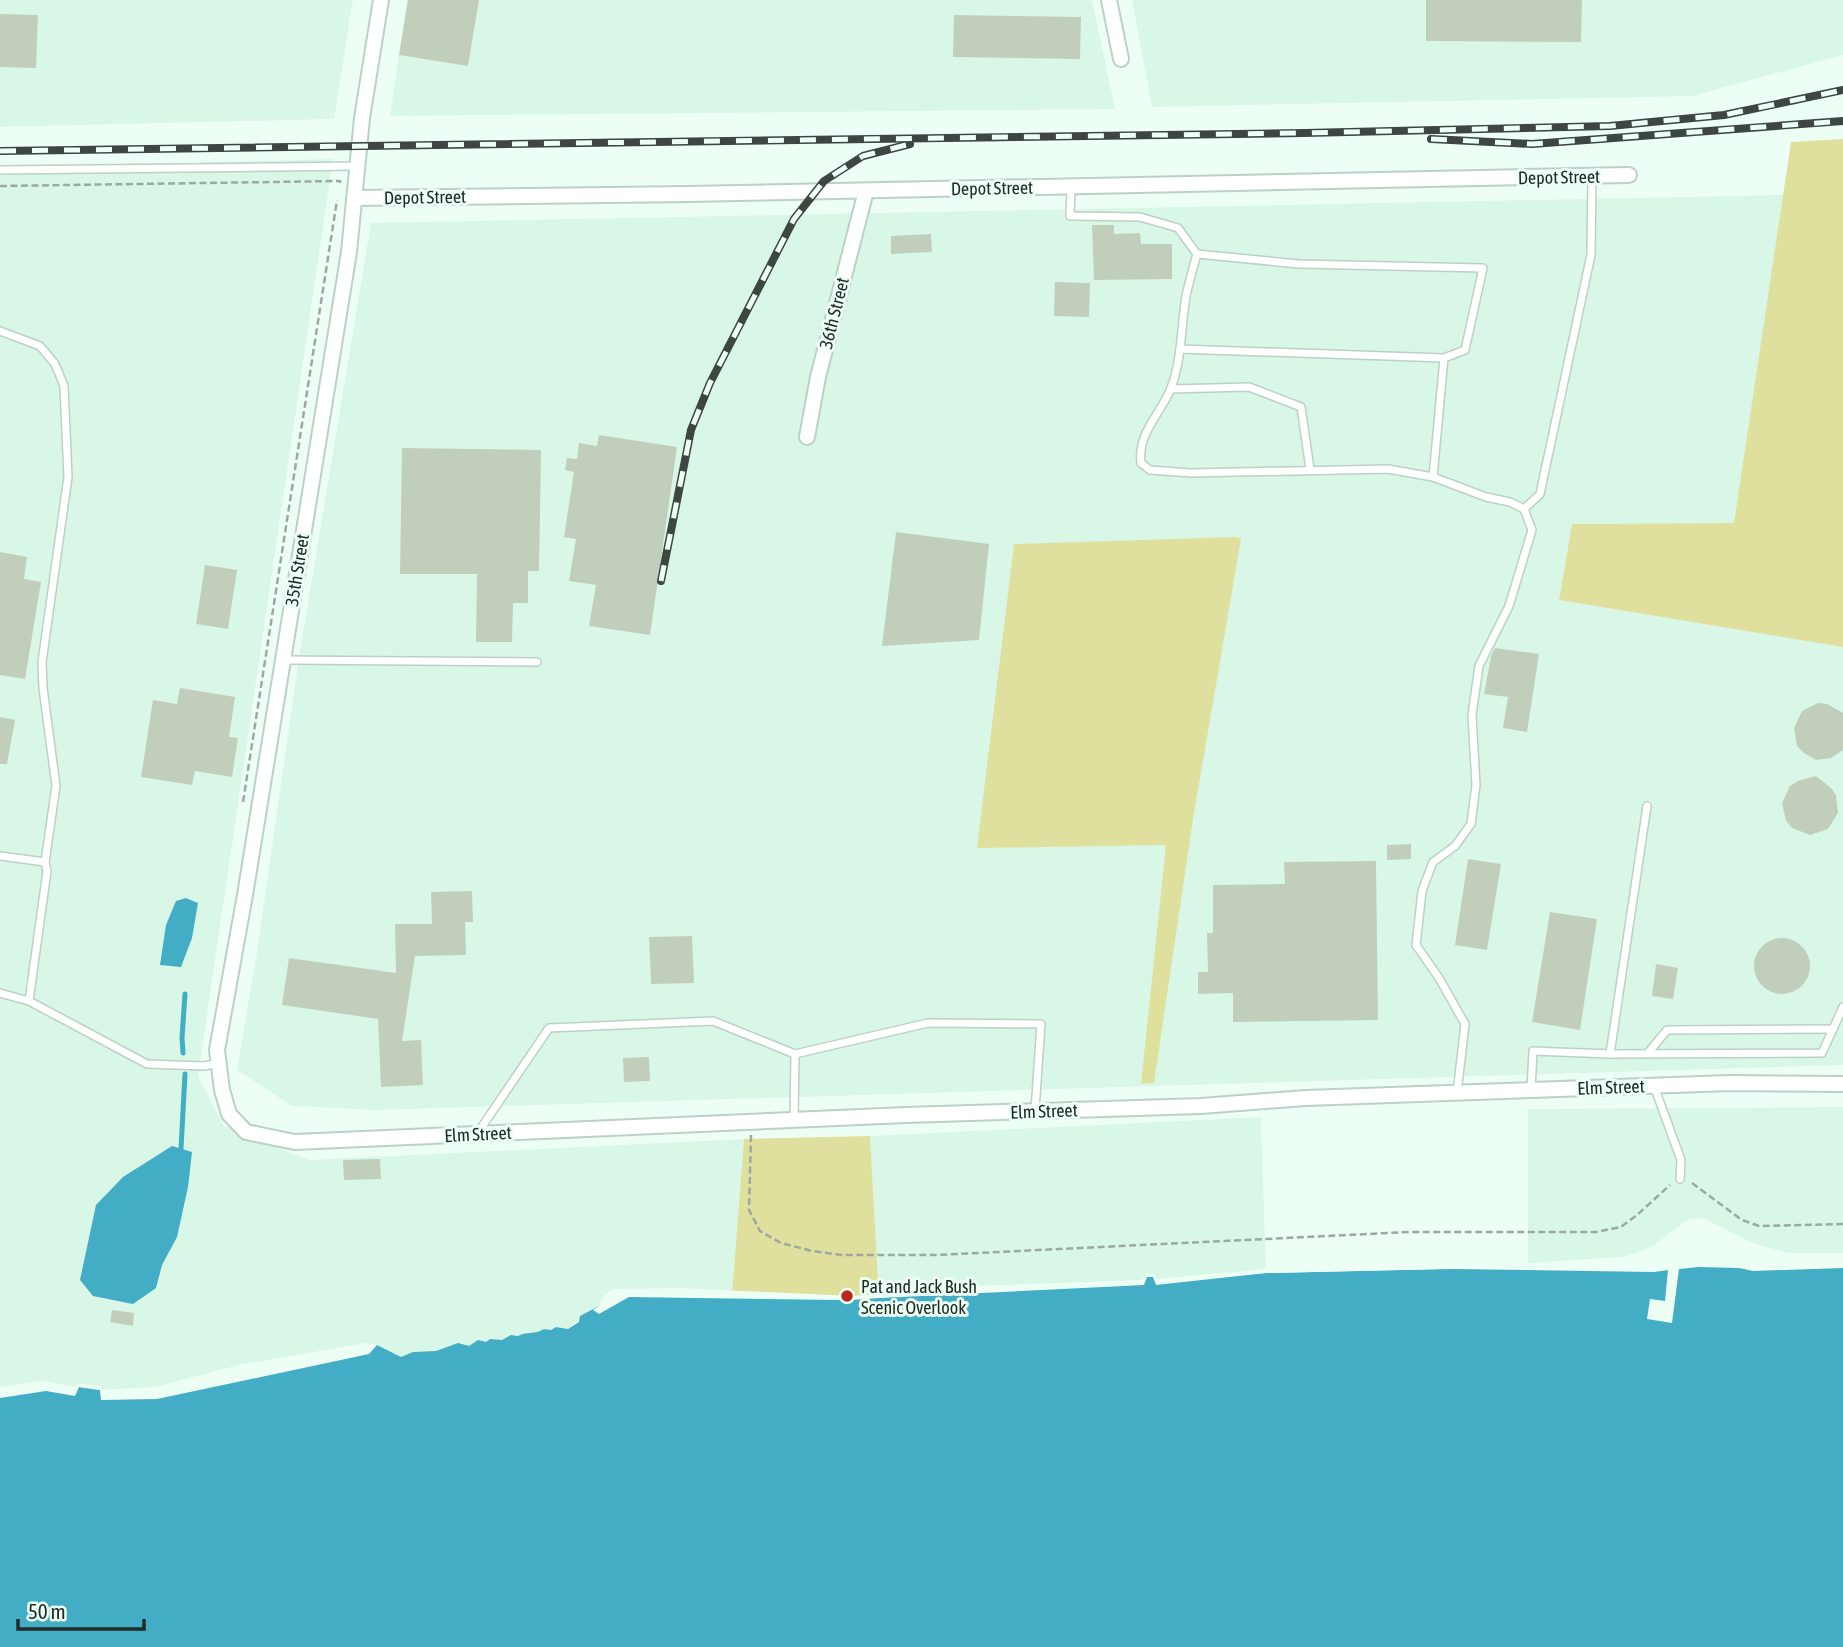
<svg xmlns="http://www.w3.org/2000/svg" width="1843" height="1647" font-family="'Asap Condensed',sans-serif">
  <rect width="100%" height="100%" fill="#edfff5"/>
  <g fill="#d9f7e7">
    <path d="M0,0h353l-19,119 -334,8z"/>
    <path d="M407,0h685l23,109 -725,7z"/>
    <path d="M1132,0h711v55l-151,41 -540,11z"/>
    <path d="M333,159l-135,917 26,50 85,34 435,-21 -12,155 -133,12 -32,23 -11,-2 -5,3 -7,-1 -9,5 -24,1 -9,5 -12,-1 -4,3 -17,4 -11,-2 -22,7 -23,1 -12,5 -20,-8 -225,41 -56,4v-4l-100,1v-1222z"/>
    <path d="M1784,195l-50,328 -162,1 -13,76 284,47v418l-1468,45 -83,-4 -55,-36 20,-118 43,-301 71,-428z"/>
    <path d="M1843,1107v149l-191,-5 -28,10 -96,6v-158z"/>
    <path d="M1261,1117l5,156 -121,10 -171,6 -95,10 -9,-163z"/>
  </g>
  <g fill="#dfe09d">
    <path d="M1843,139v508l-284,-47 13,-76 162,-1 57,-381z"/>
    <path d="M1237,537l4,2 -48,280 -39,264 -13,1 25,-239 -189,3 37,-304z"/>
    <path d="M870,1136l9,163 -44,1 -103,-6 12,-155z"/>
  </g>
  <g fill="#42adc5">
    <path d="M186,898l12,5 -6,35 -11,29 -21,-2 6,-40 10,-24z"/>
    <path d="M172,1146l20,6 -4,35 -11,50 -15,28 -6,23 -23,16 -40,-8 -13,-16 16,-75 27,-28z"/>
    <path d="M1751,1246l36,11 56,-1v391h-1843v-256h76l3,-4 21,3 1,4 55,-4 221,-45 24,12 12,-5 23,-1 22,-8 11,3 9,-6 8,2 4,-3 12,1 9,-5 7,1c8,-5 17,-1 26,-7l7,1 5,-3 12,2 11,-7 1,-6 19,-10 14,-13 240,7 121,-11 170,-6 2,-6h7l3,6 110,-10 262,-6z"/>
  </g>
  <g fill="#edfff5">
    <path d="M1703,1218l50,25 35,10h55v15l-90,3 -14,-3 -40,-1 -20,2 -7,54 -25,-4 3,-20 15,2 3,-31 -14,2 -203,-3 -185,4 -110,12 -3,-8h-6l-3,8 -304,15 -211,-3 -30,17 -6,-4 6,-4 4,-9 10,-8 67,-1 173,8 121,-10 168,-6 4,-6h8l3,5 109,-10 262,-6 95,-6 27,-9 39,-29z"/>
    <path d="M365,1343l12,2 -8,9 -212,45 -56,1 -1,-10 -21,-3 -4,9 -29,-5 -46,7v-11l42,-6 33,6 3,-4 22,3 3,4 52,-3 84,-22z"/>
  </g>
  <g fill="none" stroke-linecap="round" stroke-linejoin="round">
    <g stroke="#42adc5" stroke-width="5">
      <path d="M183,1053l-1,-15 3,-44"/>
      <path d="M181,1149l4,-75"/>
    </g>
  </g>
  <g fill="#c2cebc">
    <path d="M408,0h71l-11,66 -69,-11z"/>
    <path d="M1426,0h156l-1,42 -155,-1z"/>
    <path d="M0,14l38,1 -2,53 -36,-1z"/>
    <path d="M954,15l127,2 -1,42 -127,-2z"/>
    <path d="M1092,225h22v9l26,-1 1,11h31v35l-78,1z"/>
    <path d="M931,234l1,18 -41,2v-18z"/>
    <path d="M1055,282l35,1 -1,34 -35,-1z"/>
    <path d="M599,435l78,12 -27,188 -61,-9 7,-41 -27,-4 7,-42 -12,-2 10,-65 -9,-2 2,-12 10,1 2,-16 18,3z"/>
    <path d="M402,448l139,2 -2,121h-11v32h-15l-1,39h-36l1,-68h-77z"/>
    <path d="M896,532l93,12 -10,96 -97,6z"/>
    <path d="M0,552l27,5 -3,22 17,3 -16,97 -25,-4z"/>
    <path d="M205,565l32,5 -9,59 -32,-5z"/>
    <path d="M1495,648l44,6 -12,78 -24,-4 5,-31 -24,-3 7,-38z"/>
    <path d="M180,688l55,9 -6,40 9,1 -6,39 -37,-6 -3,14 -51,-8 12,-77 24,4z"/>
    <path d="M1818,703l9,1 16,9v37l-12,8 -15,2 -12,-7 -7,-7 -3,-18 8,-17z"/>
    <path d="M0,717l15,3 -8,44h-7z"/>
    <path d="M1816,776l15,12 5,7 2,18 -10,16 -18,6 -18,-7 -6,-7 -4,-18 8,-17 8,-5z"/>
    <path d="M1411,844v15l-24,1v-15z"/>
    <path d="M1468,859l33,5 -14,86 -32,-5z"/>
    <path d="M1376,861l2,159 -145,2v-29l-35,1v-22h10l-1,-39h6v-48l72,-1 -1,-22z"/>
    <path d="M472,891l1,31h-8l1,33 -51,1 -13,85 19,-1 2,45 -42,2 -3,-68 -96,-14 7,-47 107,15 -1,-49h37l-1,-32z"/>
    <path d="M1550,912l47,7 -17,111 -48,-8z"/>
    <path d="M692,936l2,47 -43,1 -2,-47z"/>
    <circle cx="1782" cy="966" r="28"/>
    <path d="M1656,964l22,4 -5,31 -21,-3z"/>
    <path d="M649,1057l1,24 -26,1 -1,-24z"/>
    <path d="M380,1159l1,20 -37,1 -1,-20z"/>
    <path d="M112,1310l22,3 -1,13 -23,-4z"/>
  </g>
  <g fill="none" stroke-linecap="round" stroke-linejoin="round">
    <g stroke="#bcd1c5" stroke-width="10">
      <g id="lane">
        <path d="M0,170l357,-4"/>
        <path d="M1071,187l-1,29 70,1 38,11 19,26c-4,14 -8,28 -11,42 -5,30 -4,64 -15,92 -10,26 -34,45 -30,75l9,7 41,3 197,-4 45,8 53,20 24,5 14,7 8,21 -23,76 -30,60 -7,49 4,70 -5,39 -16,22 -22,16 -11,29 -6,54 23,33 26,46 -8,69"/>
        <path d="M1197,254l102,10 184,4 -18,82 -21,8"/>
        <path d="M0,331l40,15 15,18 9,22 4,91 -26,185 1,26 13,98 -11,76 2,9 -18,130 118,63 57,2 15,-3"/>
        <path d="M1180,349l264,9 -11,119"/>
        <path d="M1171,389l78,-2 52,20 9,62"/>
        <path d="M1524,509l16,-15 51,-239 1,-79"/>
        <path d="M283,660l254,2"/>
        <path d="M0,856l45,6"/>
        <path d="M0,993l29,8"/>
        <path d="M1648,1053l19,-23 166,-1"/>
        <path d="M1610,1054l212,-1 21,-46"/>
        <path d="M1654,1086l27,74 -1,19"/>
        <path d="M1531,1090l2,-39 77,3 37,-248"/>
        <path d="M794,1120l1,-66"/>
        <path d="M477,1134l72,-106 164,-7 82,33 133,-31 113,1 -6,86"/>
      </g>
    </g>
    <g stroke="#bcd1c5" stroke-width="18">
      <g id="street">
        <path d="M381,0l-19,118 -13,134 -104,643 -28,155 5,40 7,24 17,18 49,10 611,-27 295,-9 105,-8 424,-15 113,1"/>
        <path d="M1109,0l12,59"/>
        <path d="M354,198l334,-4 941,-19"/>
        <path d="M807,437l11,-60 48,-186"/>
      </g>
    </g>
    <g stroke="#9ba9a2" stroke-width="2.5" stroke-dasharray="7 3.5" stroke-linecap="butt">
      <path d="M0,186l340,-5v2"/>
      <path d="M243,802l94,-602"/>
      <path d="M751,1135l-2,75 11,21 21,12 31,8 30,4h94l473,-23h187l25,-5 16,-12 33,-30"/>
      <path d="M1692,1183l50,37 17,6 84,-2"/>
    </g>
    <use href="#lane" stroke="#fff" stroke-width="7"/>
    <use href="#street" stroke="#fff" stroke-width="14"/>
    <g stroke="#3d4641" stroke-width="8">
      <g id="rail">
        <path d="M1431,139l101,5 311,-23"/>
        <path d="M0,151l1304,-18 306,-7 114,-11 119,-25"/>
        <path d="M661,581l30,-151 19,-47 84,-164 30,-38 39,-25 47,-12"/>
      </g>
    </g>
    <use href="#rail" stroke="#edfff5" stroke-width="5" stroke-dasharray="16" stroke-linecap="butt"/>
  </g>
  <circle fill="#b7291d" stroke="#edfff5" stroke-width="2.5" cx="847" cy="1296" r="7"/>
  <g text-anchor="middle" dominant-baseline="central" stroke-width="6" stroke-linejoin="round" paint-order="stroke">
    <g font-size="18" fill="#222a26" stroke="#edfff5">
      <text transform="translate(1559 177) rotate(-1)">Depot Street</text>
      <text transform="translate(992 188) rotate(-1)">Depot Street</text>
      <text transform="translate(425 197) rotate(-1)">Depot Street</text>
      <text transform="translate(834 313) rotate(-76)">36th Street</text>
      <text transform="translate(297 570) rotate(-81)">35th Street</text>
      <text transform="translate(1611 1087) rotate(-2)">Elm Street</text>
      <text transform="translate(1044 1111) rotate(-2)">Elm Street</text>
      <text transform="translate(478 1134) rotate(-3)">Elm Street</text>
    </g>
    <g font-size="18" fill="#222a26" stroke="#edfff5" text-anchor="start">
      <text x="861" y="1286">Pat and Jack Bush<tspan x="861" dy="21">Scenic Overlook</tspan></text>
    </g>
  </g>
  <path d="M18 1619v10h126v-10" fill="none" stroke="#222a26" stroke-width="3.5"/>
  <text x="28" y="1619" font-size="21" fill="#222a26" stroke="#edfff5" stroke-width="5" paint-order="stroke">50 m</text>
</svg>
